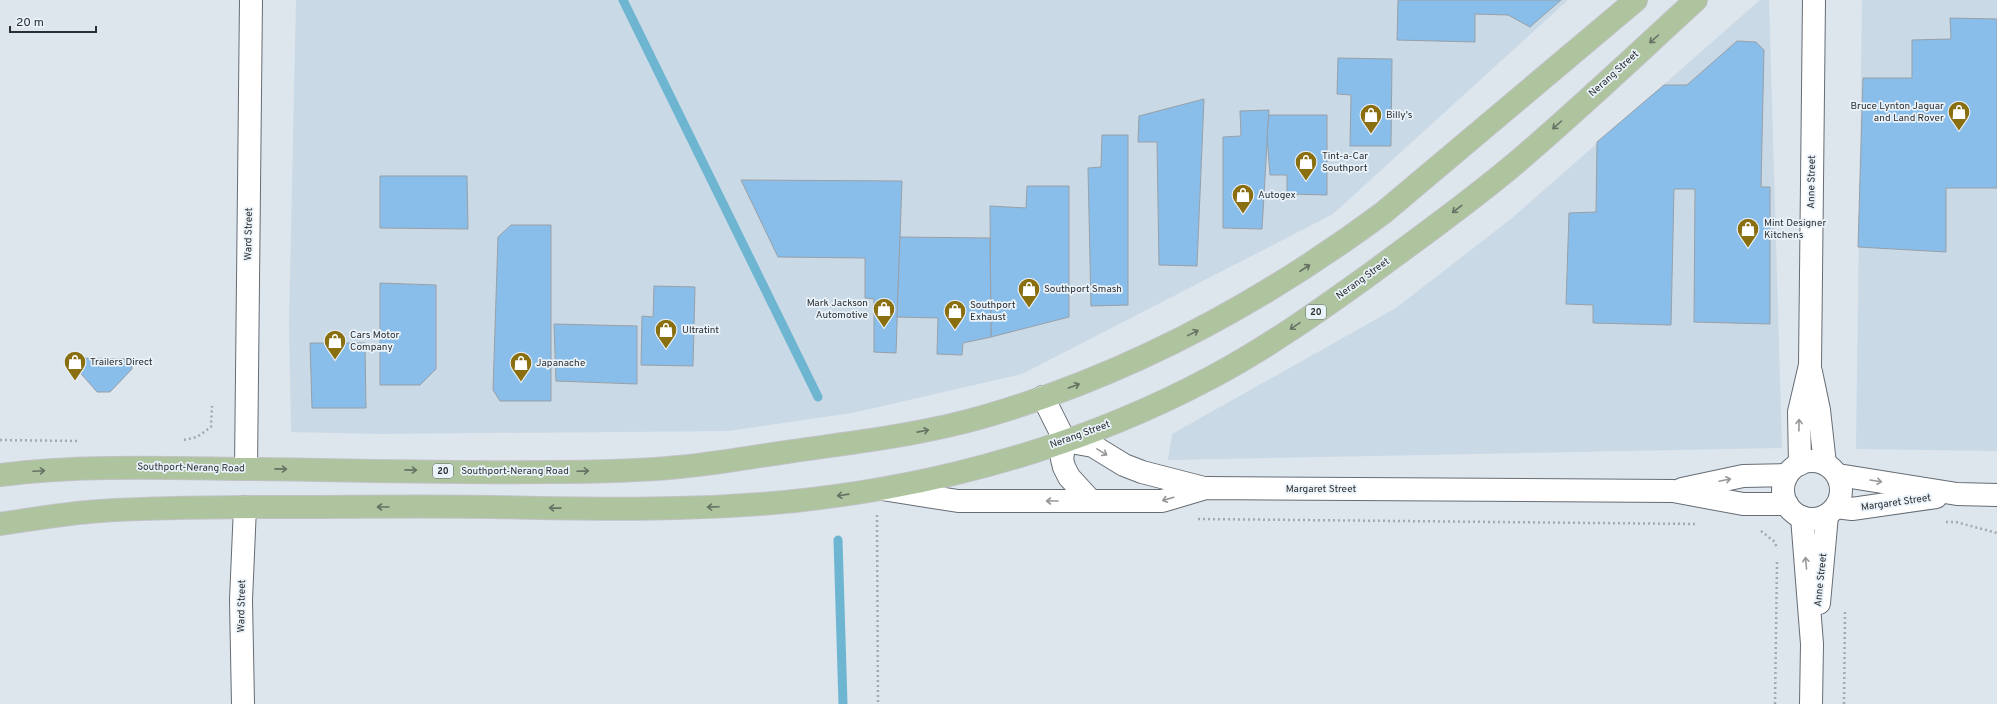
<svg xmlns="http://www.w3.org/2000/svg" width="1997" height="704" font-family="Overpass,sans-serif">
  <rect width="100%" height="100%" fill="#dde5ed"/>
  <g fill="#cad9e6">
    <path d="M296,0h1272l-235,214 -311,160 -170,39 -124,18 -349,3 -88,-2 -2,-109z"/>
    <path d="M1760,0h9l13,448 -614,12 4,-26 224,-126 116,-90z"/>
    <path d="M1862,0h135v451l-141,-2z"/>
  </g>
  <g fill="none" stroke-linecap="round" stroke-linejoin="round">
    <g stroke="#6db5d1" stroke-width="9">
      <path d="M623,0l195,397"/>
      <path d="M838,540l5,164"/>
    </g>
  </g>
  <g fill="#8abeea" stroke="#98a0a7">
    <path d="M1398,0h163l-31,27 -22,-12 -33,-1v28l-78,-2z"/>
    <path d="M1950,18l47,1v169h-51v64l-88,-5 5,-169h49v-38l39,-1z"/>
    <path d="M1737,41l19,1 8,8 -3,137h9v137l-76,-2 1,-133h-21l-3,136 -78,-2v-18l-27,-1 3,-91 27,-1 1,-70 67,-57h23z"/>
    <path d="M1338,58l54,1 -1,87h-41l1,-51 -14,-1z"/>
    <path d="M1204,99l-7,167 -38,-1 -2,-123h-19l1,-26z"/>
    <path d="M1269,110l-7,119 -39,-1v-91l18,-1 -1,-25z"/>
    <path d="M1269,115h58v80l-40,-1v-19h-17l-3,-39z"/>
    <path d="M1102,135h26v170l-37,1 -3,-138 13,-1z"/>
    <path d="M380,176h87l1,53 -88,-1z"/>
    <path d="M741,180l161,1 -6,172 -22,-1v-53l-9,-1v-40l-87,-1z"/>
    <path d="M1027,186h42v131l-78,20 -1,-131 36,2z"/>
    <path d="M511,225h40v176h-51l-7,-11 5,-153z"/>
    <path d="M900,237l90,1 1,99 -28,6 -1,12 -25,-1 1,-36 -41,-1z"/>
    <path d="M380,283l56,2v84l-16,16h-40z"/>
    <path d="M654,286l41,1 -2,79 -52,-1 1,-49 11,1z"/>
    <path d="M554,324l83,2v58l-81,-3z"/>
    <path d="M310,343h55l1,65h-54z"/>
    <path d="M77,358l55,1v10l-22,23h-13l-20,-23z"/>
  </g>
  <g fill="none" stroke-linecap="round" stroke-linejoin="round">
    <g stroke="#666d74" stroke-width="24">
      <g id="minor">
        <path d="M1811,372l8,38 6,54"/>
        <path d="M1043,397l22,44 -3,18 2,8 5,10 22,24"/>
        <path d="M1065,441l28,5 31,19 18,7 62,16"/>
        <circle cx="1812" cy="490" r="29"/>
        <path d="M1800,464l-1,-52 11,-47 4,-365"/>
        <path d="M246,469l5,-469"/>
        <path d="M1838,475l119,19 40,1"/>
        <path d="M882,489l76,12h204l44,-13 467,3 70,13h44"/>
        <path d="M1682,489l61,-13 44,-1"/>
        <path d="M1836,507l16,2 84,-12"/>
        <path d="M1802,517l10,127 -1,60"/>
        <path d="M1819,603l8,-88"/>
        <path d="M243,704l-2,-104 4,-93"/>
      </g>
    </g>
    <g stroke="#c0c1c2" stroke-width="24">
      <g id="major">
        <path d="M0,475c82,-10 163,-7 246,-6 101,1 202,4 303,3 43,0 88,-1 130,-5 36,-3 72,-10 108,-15 67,-10 134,-17 199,-36 144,-42 277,-114 397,-203l253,-213"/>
        <path d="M0,524c34,-5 67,-11 101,-13 62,-4 124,-4 186,-4 68,0 136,-1 205,0 61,1 123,3 185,1 186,-3 373,-44 537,-132 54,-29 105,-65 155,-101 50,-37 101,-73 148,-113 61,-52 120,-108 179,-162"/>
      </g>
    </g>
    <g stroke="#a2a9af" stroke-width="2.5" stroke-dasharray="2 3" stroke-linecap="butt">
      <path d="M0,440l77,1"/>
      <path d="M184,440l13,-3 14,-10 1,-21"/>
      <path d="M877,515l1,189"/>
      <path d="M1198,519l499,5"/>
      <path d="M1946,522h10l41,11"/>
      <path d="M1761,531l14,11 2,7"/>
      <path d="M1775,704l2,-142"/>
      <path d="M1844,704l1,-93"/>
    </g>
    <use href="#minor" stroke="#fff" stroke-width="22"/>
    <use href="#major" stroke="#adc49e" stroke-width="22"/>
  </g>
  <defs><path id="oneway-shaft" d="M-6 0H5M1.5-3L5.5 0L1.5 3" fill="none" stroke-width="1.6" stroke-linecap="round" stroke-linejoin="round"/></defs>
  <g stroke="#667263">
    <use href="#oneway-shaft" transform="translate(1654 39) rotate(138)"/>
    <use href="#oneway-shaft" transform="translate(1557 125) rotate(138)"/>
    <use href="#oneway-shaft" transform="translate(1457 209) rotate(142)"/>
    <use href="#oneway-shaft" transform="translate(1305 268) rotate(-33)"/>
    <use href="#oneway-shaft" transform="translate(1295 326) rotate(146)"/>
    <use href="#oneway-shaft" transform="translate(1193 333) rotate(-26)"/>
    <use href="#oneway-shaft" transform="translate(1074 386) rotate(-20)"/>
    <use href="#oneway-shaft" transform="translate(923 431) rotate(-11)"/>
    <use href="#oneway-shaft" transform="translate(281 469) rotate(1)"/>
    <use href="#oneway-shaft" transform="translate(411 470) rotate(1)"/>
    <use href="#oneway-shaft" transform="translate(39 471) rotate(-3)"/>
    <use href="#oneway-shaft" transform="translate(583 471) rotate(-2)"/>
    <use href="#oneway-shaft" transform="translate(843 495) rotate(172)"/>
    <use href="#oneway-shaft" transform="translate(383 507) rotate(180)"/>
    <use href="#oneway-shaft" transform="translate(713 507) rotate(178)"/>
    <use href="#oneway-shaft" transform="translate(555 508) rotate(-179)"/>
  </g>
  <g stroke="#969798">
    <use href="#oneway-shaft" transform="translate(1799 425) rotate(-89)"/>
    <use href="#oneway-shaft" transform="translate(1102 452) rotate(31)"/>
    <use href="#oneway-shaft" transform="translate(1725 480) rotate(-12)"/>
    <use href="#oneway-shaft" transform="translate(1876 481) rotate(9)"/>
    <use href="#oneway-shaft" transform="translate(1168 499) rotate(164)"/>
    <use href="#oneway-shaft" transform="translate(1052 501) rotate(-180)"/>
    <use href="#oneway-shaft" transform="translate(1806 563) rotate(-95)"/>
  </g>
  <defs>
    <g id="shop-pin" transform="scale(1.15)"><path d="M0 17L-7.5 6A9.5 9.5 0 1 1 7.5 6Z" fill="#8a6f10" stroke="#eaf3fa"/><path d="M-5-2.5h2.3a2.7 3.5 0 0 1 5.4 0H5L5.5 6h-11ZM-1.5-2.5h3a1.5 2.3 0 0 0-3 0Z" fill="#fff"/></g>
  </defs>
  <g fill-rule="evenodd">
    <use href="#shop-pin" x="1959" y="112"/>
    <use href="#shop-pin" x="1371" y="115"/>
    <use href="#shop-pin" x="1306" y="162"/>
    <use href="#shop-pin" x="1243" y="195"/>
    <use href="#shop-pin" x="1748" y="229"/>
    <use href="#shop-pin" x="1029" y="289"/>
    <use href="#shop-pin" x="884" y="309"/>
    <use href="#shop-pin" x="955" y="311"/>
    <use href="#shop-pin" x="666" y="330"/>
    <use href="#shop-pin" x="335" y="341"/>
    <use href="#shop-pin" x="75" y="362"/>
    <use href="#shop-pin" x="521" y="363"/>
  </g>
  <g text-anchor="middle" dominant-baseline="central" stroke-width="3.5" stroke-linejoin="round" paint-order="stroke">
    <g fill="#eaf3fa" stroke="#656a6e" stroke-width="1">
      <rect x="1306" y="305" width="20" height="14" rx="3"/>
      <rect x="433" y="464" width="20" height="14" rx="3"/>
    </g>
    <g font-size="9" font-weight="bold" fill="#2c2f32">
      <text x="1316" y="312">20</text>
      <text x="443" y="471">20</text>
    </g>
    <g font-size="10" fill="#2c2f32" stroke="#eaf3fa">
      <text transform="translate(1614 74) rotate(-42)">Nerang Street</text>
      <text transform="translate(1812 182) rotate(-89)">Anne Street</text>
      <text transform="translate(249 234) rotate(-89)">Ward Street</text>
      <text transform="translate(1363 279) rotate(-36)">Nerang Street</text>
      <text transform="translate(1080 435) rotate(-20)">Nerang Street</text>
      <text transform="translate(191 468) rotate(1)">Southport-Nerang Road</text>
      <text x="515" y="471">Southport-Nerang Road</text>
      <text x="1321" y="489">Margaret Street</text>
      <text transform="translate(1896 503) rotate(-8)">Margaret Street</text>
      <text transform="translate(1821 580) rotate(-84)">Anne Street</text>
      <text transform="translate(242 606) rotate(-89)">Ward Street</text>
    </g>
    <g font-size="10" fill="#2c2f32" stroke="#eaf3fa" text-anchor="start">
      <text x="1944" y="106" text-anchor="end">Bruce Lynton Jaguar<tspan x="1944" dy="12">and Land Rover</tspan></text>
      <text x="1386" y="115">Billy's</text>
      <text x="1322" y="156">Tint-a-Car<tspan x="1322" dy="12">Southport</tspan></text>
      <text x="1258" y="195">Autogex</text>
      <text x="1764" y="223">Mint Designer<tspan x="1764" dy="12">Kitchens</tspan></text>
      <text x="1044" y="289">Southport Smash</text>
      <text x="868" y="303" text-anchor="end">Mark Jackson<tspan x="868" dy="12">Automotive</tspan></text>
      <text x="970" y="305">Southport<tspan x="970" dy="12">Exhaust</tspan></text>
      <text x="682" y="330">Ultratint</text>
      <text x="350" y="335">Cars Motor<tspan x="350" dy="12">Company</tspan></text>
      <text x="90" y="362">Trailers Direct</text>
      <text x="536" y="363">Japanache</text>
    </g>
  </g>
  <path d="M10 26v6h86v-6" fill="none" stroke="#2c2f32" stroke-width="2"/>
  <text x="16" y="26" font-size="12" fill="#2c2f32" stroke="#eaf3fa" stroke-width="3" paint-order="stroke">20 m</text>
</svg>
